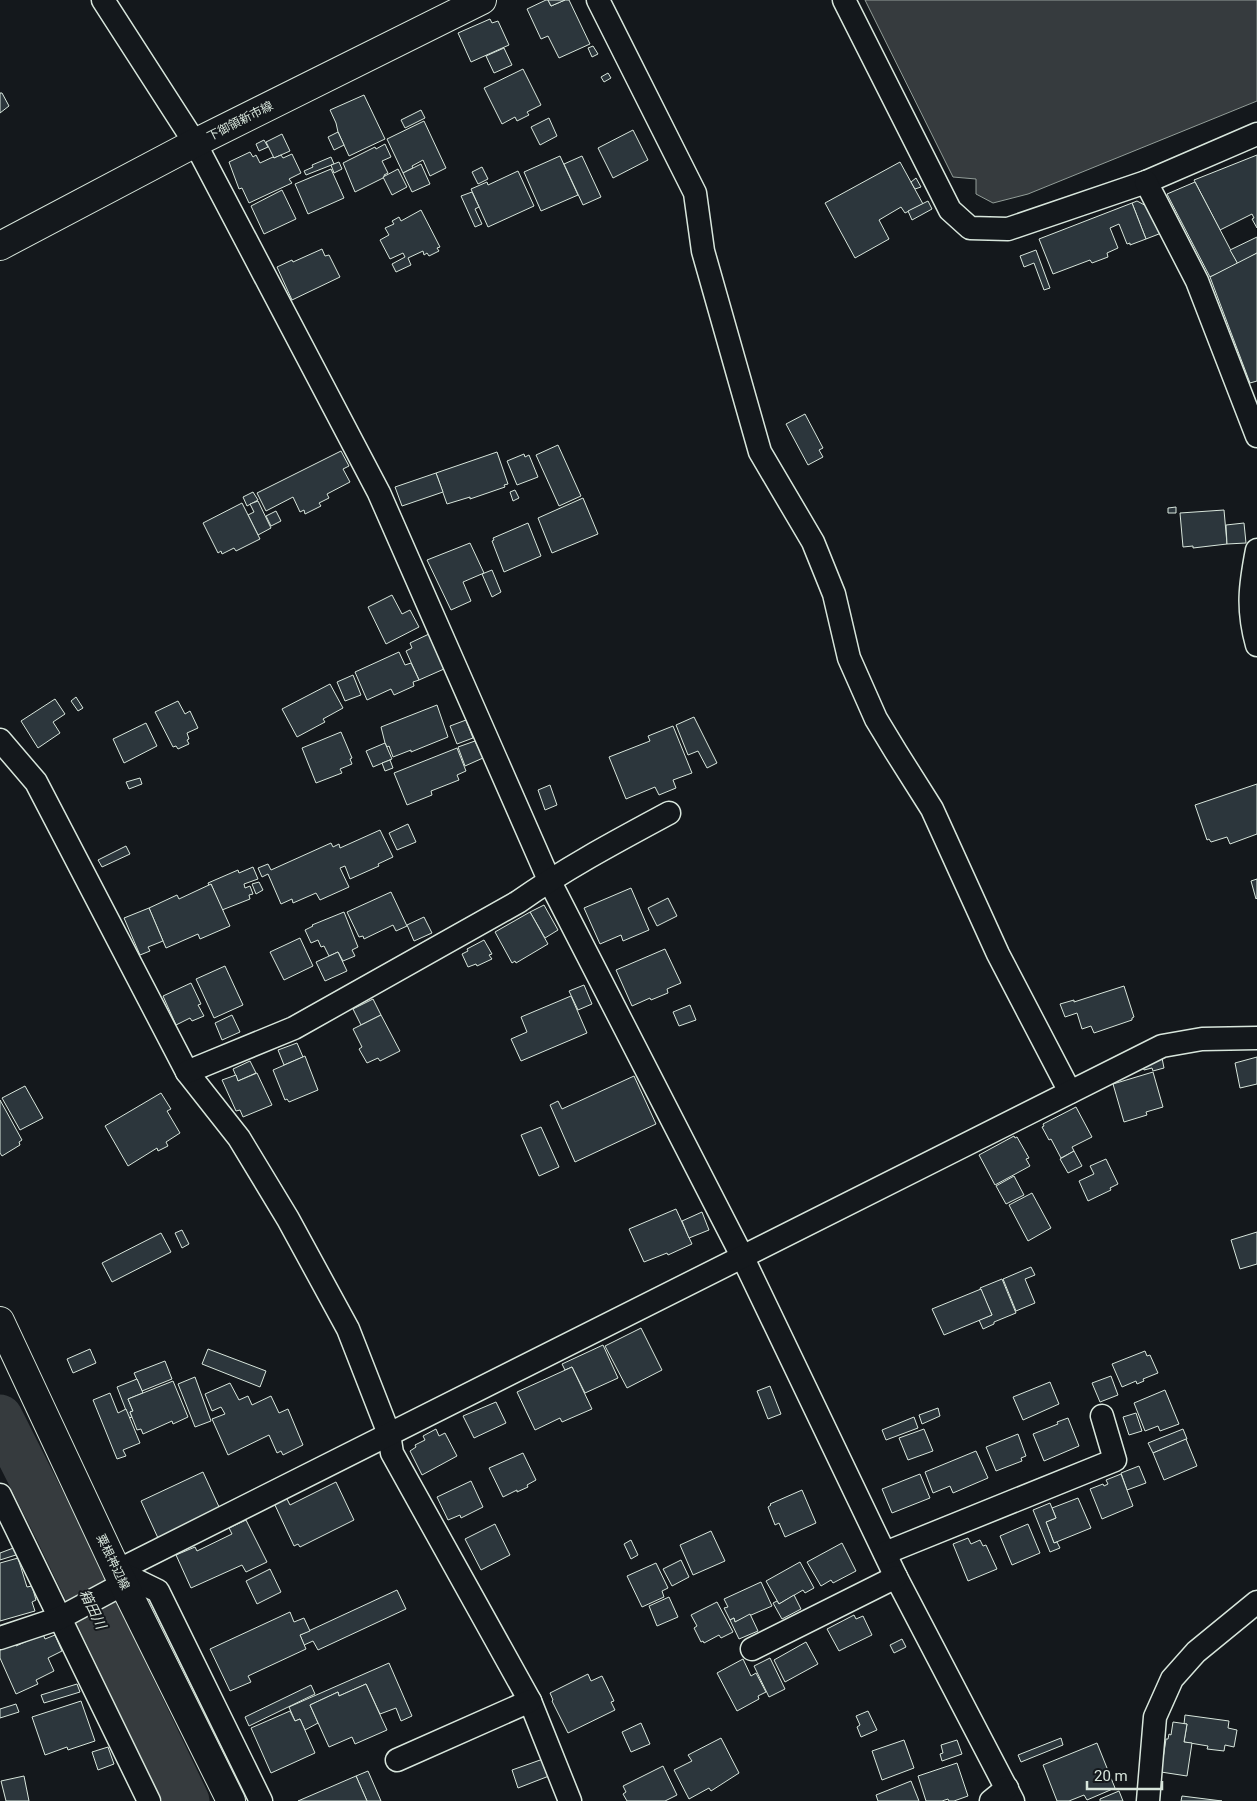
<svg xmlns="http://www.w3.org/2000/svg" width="1257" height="1801" font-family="Roboto,'Noto Sans JP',sans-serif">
  <rect width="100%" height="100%" fill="#14181c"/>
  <path fill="#363b3e" stroke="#939e99" d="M865,0h392v101l-229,93 -35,9 -17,-9v-15l-23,-2z"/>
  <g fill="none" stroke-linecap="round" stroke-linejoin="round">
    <path stroke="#363b3e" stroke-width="45" d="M0,1417l56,111 131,273"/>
  </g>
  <g fill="#2c363c" stroke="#d8e6dc">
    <path d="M546,0h2l3,6 14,-6h4l21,44 -31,14 -11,-22 -7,3 -14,-30z"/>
    <path d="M548,0h17l-14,6z"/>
    <path d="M490,19l2,4 6,-2 11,24 -38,17 -13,-29z"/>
    <path d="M593,46l5,8 -6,3 -4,-9z"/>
    <path d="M504,48l8,17 -18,8 -8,-17z"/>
    <path d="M523,69l18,36 -14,7 2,3 -12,6 -2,-4 -13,7 -18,-36z"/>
    <path d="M608,73l3,5 -7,4 -3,-5z"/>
    <path d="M0,93h2l7,13 -9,7z"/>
    <path d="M364,95l21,44 -36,17 -11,-24 -2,-9 -6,-13z"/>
    <path d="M421,110l4,8 -20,10 -4,-8z"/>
    <path d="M549,118l8,18 -17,9 -9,-18z"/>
    <path d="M424,121l22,47 -16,8 -7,-16 -11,6 1,2 -10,5 -16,-34z"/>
    <path d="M633,130l15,30 -35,18 -15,-30z"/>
    <path d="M338,132l6,13 -10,5 -6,-13z"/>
    <path d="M282,134l8,17 -16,7 -8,-16z"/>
    <path d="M264,140l4,7 -9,4 -3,-7z"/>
    <path d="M385,144l6,13 -9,4 6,12 -4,2 1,2 -30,15 -12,-29 32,-16 1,2z"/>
    <path d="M250,152l3,5 3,-2 4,8 13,-6 1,1 7,-3 2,3 9,-4 9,19 -12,6 3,4 -43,20 -7,-15 -3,1 -10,-27z"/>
    <path d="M1257,155v73l-5,-9 2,-1 -2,-4 -32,16 -26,-50z"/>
    <path d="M560,156l18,39 -37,16 -17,-39z"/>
    <path d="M582,156l19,41 -18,8 -19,-41z"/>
    <path d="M331,157l3,7 -28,11 -2,-4 9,-4 -1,-2z"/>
    <path d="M339,162l3,7 -8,4 -3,-8z"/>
    <path d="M900,162l23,42 -18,9 -4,-6 -22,13 10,19 -34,19 -30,-55z"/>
    <path d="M421,164l9,20 -18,8 -9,-19z"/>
    <path d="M482,167l6,12 -10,5 -6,-12z"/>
    <path d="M331,169l13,29 -36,16 -13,-30z"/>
    <path d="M398,169l9,18 -15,8 -9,-18z"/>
    <path d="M518,171l16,35 -46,21 -17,-38 16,-7 1,3z"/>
    <path d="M916,178l5,9 -6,2 -4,-7z"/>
    <path d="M1195,182l43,82 -28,13 -43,-83z"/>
    <path d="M282,190l14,29 -32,15 -13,-28z"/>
    <path d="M472,192l7,15 -4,2 7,15 -7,3 -14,-31z"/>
    <path d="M928,201l4,8 -20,11 -4,-9z"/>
    <path d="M1137,201l15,8 12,23 -18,7 -14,-36z"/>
    <path d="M1132,203l14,36 -16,6v-2l-3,1 -8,-20 -9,4 8,20 -11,5 1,4 -16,6 -2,-3 -37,14 -14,-35z"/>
    <path d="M421,210l19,37 -3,1 2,3 -10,5 -2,-3 -3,2 -1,-4 -15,7 3,7 -15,7 -4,-8 13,-7 -2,-4 -13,6 -10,-19 9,-5 -4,-7 9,-4 -2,-3 7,-4 2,4z"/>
    <path d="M1257,237v16l-19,11 -8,-14z"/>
    <path d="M322,249l3,7 4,-1 11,22 -48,23 -15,-33 15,-7 1,2z"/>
    <path d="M1036,250l14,38 -6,2 -10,-27 -10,4 -4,-11z"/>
    <path d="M1257,253v128l-7,2 -40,-106z"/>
    <path d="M805,414l18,34 -4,2 4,7 -15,8 -22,-41z"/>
    <path d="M558,445l23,51 -22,10 -23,-51z"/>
    <path d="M341,451l8,15 -6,3 7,13 -23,12 2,4 -10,5 2,3 -16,8 -1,-4 -4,2 -7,-15 -27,14 -9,-18z"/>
    <path d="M497,452l11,32 -4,1 1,2 -35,12v-2l-23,7 -11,-31z"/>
    <path d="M524,454l1,3 4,-2 9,22 -21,8 -10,-24z"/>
    <path d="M436,473l7,19 -41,14 -7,-19z"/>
    <path d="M515,490l4,8 -6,3 -3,-9z"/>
    <path d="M253,492l5,8 -11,6 -4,-9z"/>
    <path d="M583,498l15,36 -46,19 -14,-35z"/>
    <path d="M258,501l13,27 -13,7 -10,-20 6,-3 -4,-8z"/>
    <path d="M242,503l18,36 -24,12 -2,-3 -12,6 -1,-3 -3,2 -15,-30z"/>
    <path d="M1176,507v6h-8v-5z"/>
    <path d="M1224,510l3,34 -34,4v-2l-10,1 -3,-34z"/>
    <path d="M276,511l5,10 -10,5 -5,-10z"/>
    <path d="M528,523l13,33 -37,16 -12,-31 2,-1 -1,-2z"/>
    <path d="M1244,523l2,20 -19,1 -1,-19z"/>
    <path d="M470,543l14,30 -21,9 8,19 -20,9 -24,-50z"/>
    <path d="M492,570l9,22 -9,5 -10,-23z"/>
    <path d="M392,595l10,19 8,-4 9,17 -33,17 -18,-37z"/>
    <path d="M429,634l15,35 -25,11 -13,-29 6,-3 -2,-5z"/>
    <path d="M399,652l6,13 6,-2 8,17 -6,2 1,4 -20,9 -3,-6 -24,11 -12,-28z"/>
    <path d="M353,675l8,20 -16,6 -8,-19z"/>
    <path d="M330,684l13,24 -20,11 2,3 -28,15 -15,-28z"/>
    <path d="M76,697l7,11 -5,3 -7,-10z"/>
    <path d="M55,699l10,15 -12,8 7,11 -22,15 -17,-27z"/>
    <path d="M178,701l7,13 5,-3 8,17 -11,5 2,6 -2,1 2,4 -11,5 -2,-3 -3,1 -18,-35z"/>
    <path d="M437,705l11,32 -37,15v-2l-18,7 -4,-11 -2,1 -2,-4 -4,-16z"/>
    <path d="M694,717l23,46 -10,5 -9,-17 -10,4 -12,-30z"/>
    <path d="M466,720l7,18 -16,6 -7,-18z"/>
    <path d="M146,723l11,23 -33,17 -11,-24z"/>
    <path d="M673,726l19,47 -19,7 3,8 -17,7 -4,-8 -29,12 -17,-42 41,-16 -2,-5z"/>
    <path d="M341,732l11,26 -2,1 2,5 -12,5 2,4 -26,10 -14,-35z"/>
    <path d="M475,741l8,17 -18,8 -7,-19z"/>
    <path d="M385,743l7,16 -19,8 -7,-16z"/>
    <path d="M457,748l9,23 -9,4 2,5 -28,11 1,4 -25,10 -13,-32z"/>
    <path d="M390,760l3,8 -8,3 -3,-8z"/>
    <path d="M140,778l2,6 -13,5 -3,-7z"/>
    <path d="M1257,784v50l-27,10 -3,-7 -16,5 -2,-3 -2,1 -12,-35z"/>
    <path d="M550,785l7,20 -12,5 -7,-20z"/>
    <path d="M408,824l8,18 -19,8 -8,-17z"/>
    <path d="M380,830l13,27 -15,7 1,2 -29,13 -5,-13 -5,2 9,19 -29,13 -4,-7 -23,10 -1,-4 -11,5 -13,-30 -6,3 -4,-9 10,-4 3,6 60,-27 2,4 6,-3 1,4z"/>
    <path d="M126,846l4,8 -28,13 -4,-7z"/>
    <path d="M253,867l5,12 -14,5 1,4 5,-2 3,8 -4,1 1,4 -28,11 -11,-26 -2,2 -1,-3 30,-13 1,3z"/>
    <path d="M1257,879v19l-1,1 -5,-18z"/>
    <path d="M259,882l4,8 -7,4 -4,-10z"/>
    <path d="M211,884l19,42 -30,13 -2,-5 -32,14 -17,-40 28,-13 2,4z"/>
    <path d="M631,888l18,42 -26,11 -2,-6 -21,9 -16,-36z"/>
    <path d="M391,892l16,34 -11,5 -3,-6 -29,14 -1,-3 -4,1 -12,-25z"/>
    <path d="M668,898l9,18 -20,10 -9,-18z"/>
    <path d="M544,905l14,25 -13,8 -15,-26z"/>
    <path d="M149,908l14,33 -15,6 2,4 -10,4 -16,-37z"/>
    <path d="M344,912l14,35 -6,3 3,6 -12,5 -5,-9 -9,4 -5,-10 -3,1 -3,-7 -7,3 -6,-13 8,-4 -1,-1z"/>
    <path d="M530,912l18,32 -32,19 -1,-2 -3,2 -17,-31z"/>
    <path d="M424,917l8,16 -18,8 -7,-16z"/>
    <path d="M300,938l13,28 -29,14 -14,-28z"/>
    <path d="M484,940l8,14 -3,1 3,4 -15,7 -1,-2 -8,3 -6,-13 6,-3 -1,-2z"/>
    <path d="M665,949l16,34 -14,6 1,4 -17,7 -1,-2 -18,8 -16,-36z"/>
    <path d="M338,952l9,19 -22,10 -9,-19z"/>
    <path d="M225,966l18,39 -29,13 -18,-39z"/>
    <path d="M191,983l10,21 -3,1 6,11 -12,5 -2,-3 -14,7 -13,-29z"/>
    <path d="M584,985l8,19 -14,6 -9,-19z"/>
    <path d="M1124,986l10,31 -2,1v2l-38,13 -3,-7 -9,3 -5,-16 -12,4 -5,-13 14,-4v2z"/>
    <path d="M571,996l16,37 -66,28 -10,-22 16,-7 -6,-15z"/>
    <path d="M373,999l8,16 -20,10 -8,-16z"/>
    <path d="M690,1005l6,15 -17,6 -6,-14z"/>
    <path d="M232,1015l8,17 -18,8 -7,-17z"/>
    <path d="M381,1015l19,36 -20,10 -2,-3 -11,5 -8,-14 3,-2 -9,-18z"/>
    <path d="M297,1043l6,14 -19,8 -6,-15z"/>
    <path d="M305,1056l13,34 -29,12 -2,-3 -2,1 -12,-30z"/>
    <path d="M1257,1057v27l-17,4 -5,-25z"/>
    <path d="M1162,1058l2,10 -11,3 -1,-3 -8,2 -2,-5z"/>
    <path d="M250,1061l6,12 -18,8 -5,-12z"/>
    <path d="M1153,1072l10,35 -17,5 1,3 -23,7 -11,-38z"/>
    <path d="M257,1073l15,32 -29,12 -3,-7 -4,1 -14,-31 14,-5 2,6z"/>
    <path d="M634,1076l22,48 -81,38 -25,-57 8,-4 4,8z"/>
    <path d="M25,1086l18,32 -23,12 -18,-32z"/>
    <path d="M161,1093l10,16 -4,2 13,22 -14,9 2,4 -10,5 -1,-3 -29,18 -23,-40z"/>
    <path d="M0,1100l22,40 -3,2 1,3 -18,11 -2,-3z"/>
    <path d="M1076,1107l16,30 -20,10 2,4 -13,7 -10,-19 -2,1 -7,-13 2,-1 -1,-2z"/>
    <path d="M541,1127l18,40 -20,9 -18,-41z"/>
    <path d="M1014,1136l1,2 2,-1 12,21 -3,1 4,7 -35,19 -16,-30z"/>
    <path d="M1074,1151l8,15 -14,7 -8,-14z"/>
    <path d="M1106,1159l12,25 -8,4 1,2 -23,11 -9,-20 15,-7 -4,-8z"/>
    <path d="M1014,1176l10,19 -18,9 -10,-18z"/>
    <path d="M1032,1193l19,35 -23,13 -19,-36z"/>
    <path d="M676,1209l16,35 -24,11 -1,-2 -23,9 -15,-33z"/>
    <path d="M702,1212l7,18 -20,8 -7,-17z"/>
    <path d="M182,1230l7,14 -7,4 -7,-15z"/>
    <path d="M1257,1232v32l-17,5 -9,-29z"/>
    <path d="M161,1233l10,19 -59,30 -10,-19z"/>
    <path d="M1031,1267l4,8 -10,4 10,24 -19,8 -13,-32z"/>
    <path d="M1002,1279l14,34 -22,9v2l-11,5 -4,-9 13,-5 -12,-27z"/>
    <path d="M981,1289l11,26 -48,20 -12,-26z"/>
    <path d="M641,1328l21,42 -35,18 -22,-42z"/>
    <path d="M603,1345l15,33 -33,15 -13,-26 -7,3 -3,-6z"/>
    <path d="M90,1349l6,14 -23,10 -6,-14z"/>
    <path d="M208,1349l58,22 -6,16 -58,-23z"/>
    <path d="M1145,1351l2,5 3,-1 8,18 -15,6 1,2 -7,3 -1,-3 -14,6 -10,-23z"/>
    <path d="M165,1361l7,18 -30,12 -8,-18z"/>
    <path d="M572,1367l20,42 -30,13 -2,-4 -25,12 -18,-38z"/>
    <path d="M1111,1376l7,19 -18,7 -8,-19z"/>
    <path d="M195,1377l16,44 -16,6 -17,-43z"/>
    <path d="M137,1379l6,14 -15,6 5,12 -3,1 2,5 -3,1 -12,-31z"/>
    <path d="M173,1381l15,36 -15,7 -1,-3 -29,13 -2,-5 -4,1 -7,-18 3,-1 -5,-12z"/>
    <path d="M1050,1382l9,22 -36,16 -10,-23z"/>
    <path d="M230,1383l9,17 9,-4 4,9 19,-9 8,17 9,-4 15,36 -20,10 -2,-4 -4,2 -8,-18 -41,20 -16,-36 13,-5 -4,-7 -9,4 -7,-17z"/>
    <path d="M770,1386l11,28 -13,5 -11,-28z"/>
    <path d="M1165,1390l14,34 -19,7 -2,-5 -13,5 -11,-28z"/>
    <path d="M110,1393l8,20 8,-4 14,34 -17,7 3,6 -9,3 -24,-59z"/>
    <path d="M496,1402l10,21 -32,15 -11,-22z"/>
    <path d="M938,1408l2,8 -18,8 -3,-9z"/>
    <path d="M1136,1413l6,18 -13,4 -6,-18z"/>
    <path d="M914,1417l4,11 -32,12 -4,-10z"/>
    <path d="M1068,1418l11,28 -35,15 -11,-27 25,-10 -1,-2z"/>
    <path d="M436,1429l3,7 6,-3 12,23 -35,19 -12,-24 6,-4 -1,-2 10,-5 -2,-4z"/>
    <path d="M924,1429l9,22 -25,9 -9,-22z"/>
    <path d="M1183,1429l4,10 -34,14 -5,-10z"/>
    <path d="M1018,1434l8,22 -5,2 1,3 -26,10 -10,-24z"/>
    <path d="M1186,1439l11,27 -33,14 -11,-27z"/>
    <path d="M976,1451l12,27 -35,15 -3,-7 -17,7 -8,-21z"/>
    <path d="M523,1453l13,27 -9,5 1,2 -11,5v-2l-14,7 -14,-29z"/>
    <path d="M1139,1466l7,17 -19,7 -6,-17z"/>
    <path d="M203,1472l17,37 -62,29 -17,-37z"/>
    <path d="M920,1474l10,24 -38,15 -10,-24z"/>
    <path d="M1121,1474l12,32 -31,13 -12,-30 13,-5 1,2 4,-2 -2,-4z"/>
    <path d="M471,1481l12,26 -22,11 -1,-3 -12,5 -11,-23z"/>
    <path d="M336,1482l18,38 -54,27 -2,-3 -4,2 -20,-43 12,-6 4,8z"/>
    <path d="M802,1490l14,33 -31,14 -6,-14 -4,2 -7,-18 3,-2 -1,-1z"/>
    <path d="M1078,1498l13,30 -37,15 -8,-21 10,-4 -4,-10z"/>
    <path d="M1050,1503l6,15 -10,4 8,21 3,-1 3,6 -10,4 -17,-42z"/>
    <path d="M246,1520l21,42 -21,10 -4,-7 -51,23 -15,-33 19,-8 2,4 35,-17 -3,-6z"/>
    <path d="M495,1524l15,31 -29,15 -16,-31z"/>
    <path d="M1028,1524l12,29 -28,12 -12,-29z"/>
    <path d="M711,1531l14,30 -32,14 -13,-30z"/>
    <path d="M968,1538l3,6 9,-4 3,6 3,-1 11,24 -29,12 -15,-37z"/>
    <path d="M631,1540l7,15 -7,4 -7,-15z"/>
    <path d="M842,1543l14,28 -23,12 -2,-3 -10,6 -14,-24z"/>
    <path d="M16,1547l3,7 -19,6v-7z"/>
    <path d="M18,1558l9,29 5,-1 4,14 -4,2 3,9 -35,10v-58z"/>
    <path d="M681,1560l8,17 -17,9 -9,-17z"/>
    <path d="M800,1562l14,26 -9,5 -2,-3 -24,14 -13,-23z"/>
    <path d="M656,1563l12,25 -6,3 2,6 -22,10 -15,-31z"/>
    <path d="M270,1569l11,23 -24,12 -11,-23z"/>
    <path d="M761,1582l11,24 -37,16 -1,-4 -4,2 -6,-12 4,-1 -4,-8z"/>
    <path d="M397,1590l9,19 -88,41 -5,-9 -9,4 -4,-10z"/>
    <path d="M794,1595l7,14 -19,10 -9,-16 4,-2 2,3z"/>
    <path d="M669,1597l9,20 -21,9 -8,-20z"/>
    <path d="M717,1602l16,30 -12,6 -2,-3 -15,8 -1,-2 -2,1 -7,-14 3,-2 -6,-11z"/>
    <path d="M290,1612l4,10 10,-4 6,13 -10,4 6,14 -58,27 3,6 -21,9 -20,-42z"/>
    <path d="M750,1614l8,17 -19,8 -9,-19 4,-2 1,4z"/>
    <path d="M854,1615l2,4 7,-3 9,19 -33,16 -12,-22z"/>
    <path d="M43,1634l2,5 10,-4 7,16 -14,7 6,13 -18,9 2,4 -22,10 -16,-36v-8l15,-6 1,2z"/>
    <path d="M902,1639l4,8 -12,6 -4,-8z"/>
    <path d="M806,1642l12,22 -33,18 -11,-22z"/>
    <path d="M770,1658l15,31 -16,8 -15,-31z"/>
    <path d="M743,1659l8,17 5,-3 10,19 -8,4 1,3 -22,12 -20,-38z"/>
    <path d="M389,1663l23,53 -11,5 -5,-13 -16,6 -14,-30 -27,12 -1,-4 -28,13 8,18 -13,7 -5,-11 -5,2 -6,-14z"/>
    <path d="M588,1674l3,7 11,-5 12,25 -3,1 4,8 -47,23 -16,-32 1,-1 -3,-7z"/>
    <path d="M77,1684l3,8 -36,11 -3,-8z"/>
    <path d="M366,1684l21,46 -32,14 -3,-7 -23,10 -19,-42 28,-13 1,4z"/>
    <path d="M311,1685l4,9 -66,32 -4,-9z"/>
    <path d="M81,1701l14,40 -27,9 -1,-3 -22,8 -13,-38z"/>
    <path d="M16,1704l3,8 -19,6v-9z"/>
    <path d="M290,1711l5,10 5,-2 15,34 -44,20 -20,-45z"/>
    <path d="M868,1711l9,19 -16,7 -4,-10 3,-2 -4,-9z"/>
    <path d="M1185,1715l44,6 -1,7 9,2 -3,17 -9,-2 -1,6 -17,-2 1,-3 -24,-4 3,-18h-3z"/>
    <path d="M1173,1722l14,2 -3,18 8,1 -5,33 -26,-4 5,-33h2l1,-5 2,1z"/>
    <path d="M641,1723l9,21 -19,8 -9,-20z"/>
    <path d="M721,1738l18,35 -28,18 -2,-3 -20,11 -15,-29 18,-9 -4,-6z"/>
    <path d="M1061,1738l2,7 -42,17 -3,-7z"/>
    <path d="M904,1740l10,28 -32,12 -10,-29z"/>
    <path d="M957,1740l5,14 -20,7 -2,-7 3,-1 -2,-8z"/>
    <path d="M1097,1743l18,45 -28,12 -3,-5 -15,6h-12l-14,-36z"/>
    <path d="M108,1747l6,17 -16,6 -6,-18z"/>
    <path d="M543,1759l6,17 -31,12 -6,-18z"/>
    <path d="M957,1763l11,33 -14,5h-5l-1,-2 -6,2h-16l-8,-25z"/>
    <path d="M663,1766l14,29 -12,6h-38l-4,-7 3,-2 -3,-6z"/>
    <path d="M368,1771l13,30h-14l-11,-25z"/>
    <path d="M24,1776l5,25h-23l-5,-20z"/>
    <path d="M356,1776l11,25h-69z"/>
    <path d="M911,1781l8,20h-41l-2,-6z"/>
    <path d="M1119,1791l4,10h-23v-2z"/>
    <path d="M1182,1796l40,5h-41z"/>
  </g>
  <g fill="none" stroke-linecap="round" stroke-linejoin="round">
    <g stroke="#d8e6dc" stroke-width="25">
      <g id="minor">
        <path d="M103,0l92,143 184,350 170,387 193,376 154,321 117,224"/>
        <path d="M598,0l97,193 8,58 57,201 53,90 21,52 15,64 27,61 20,33 36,57 66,145 72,138"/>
        <path d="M844,0l106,210 20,18 38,1 138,-47 111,-48"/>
        <path d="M1146,182l51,99 60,155"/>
        <path d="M1257,550c-7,36 -10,59 0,95"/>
        <path d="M0,740l36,42 151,290 52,66 49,81 60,110 41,105 3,19 138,248 40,100"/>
        <path d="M187,1072l107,-44 224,-126c48,-34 99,-61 151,-89"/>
        <path d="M0,1495l149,306"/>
        <path d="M885,1553l230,-93 -13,-44"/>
        <path d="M117,1571l1045,-525 40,-7 55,-1"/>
        <path d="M117,1571l41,20 103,210"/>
        <path d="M0,1638l60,-20 63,-34"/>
        <path d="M752,1649l144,-72"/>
        <path d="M397,1760l133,-59"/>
        <path d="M991,1801l16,-13"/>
        <path d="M1148,1801l7,-84 17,-38 24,-27 61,-50"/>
      </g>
    </g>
    <g stroke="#d8e6dc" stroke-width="30">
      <g id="secondary">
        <path d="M0,246l195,-103 287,-143"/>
        <path d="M0,1321l117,250 114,230"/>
      </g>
    </g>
    <use href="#minor" stroke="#14181c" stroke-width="22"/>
    <use href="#secondary" stroke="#14181c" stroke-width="28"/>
  </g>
  <g text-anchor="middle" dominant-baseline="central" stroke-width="4" stroke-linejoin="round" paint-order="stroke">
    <g font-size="12" fill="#d8e6dc" stroke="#14181c">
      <text transform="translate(240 121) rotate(-27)">下御領新市線</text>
      <text transform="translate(113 1562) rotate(64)">粟根神辺線</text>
    </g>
    <g font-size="14" font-style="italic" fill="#d8e6dc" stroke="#14181c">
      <text transform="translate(93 1609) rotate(64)">箱田川</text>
    </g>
  </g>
  <path d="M1087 1781v8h75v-8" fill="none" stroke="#d8e6dc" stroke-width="2.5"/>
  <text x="1094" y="1781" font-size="15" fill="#d8e6dc" stroke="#14181c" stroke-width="4" paint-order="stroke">20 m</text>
</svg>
